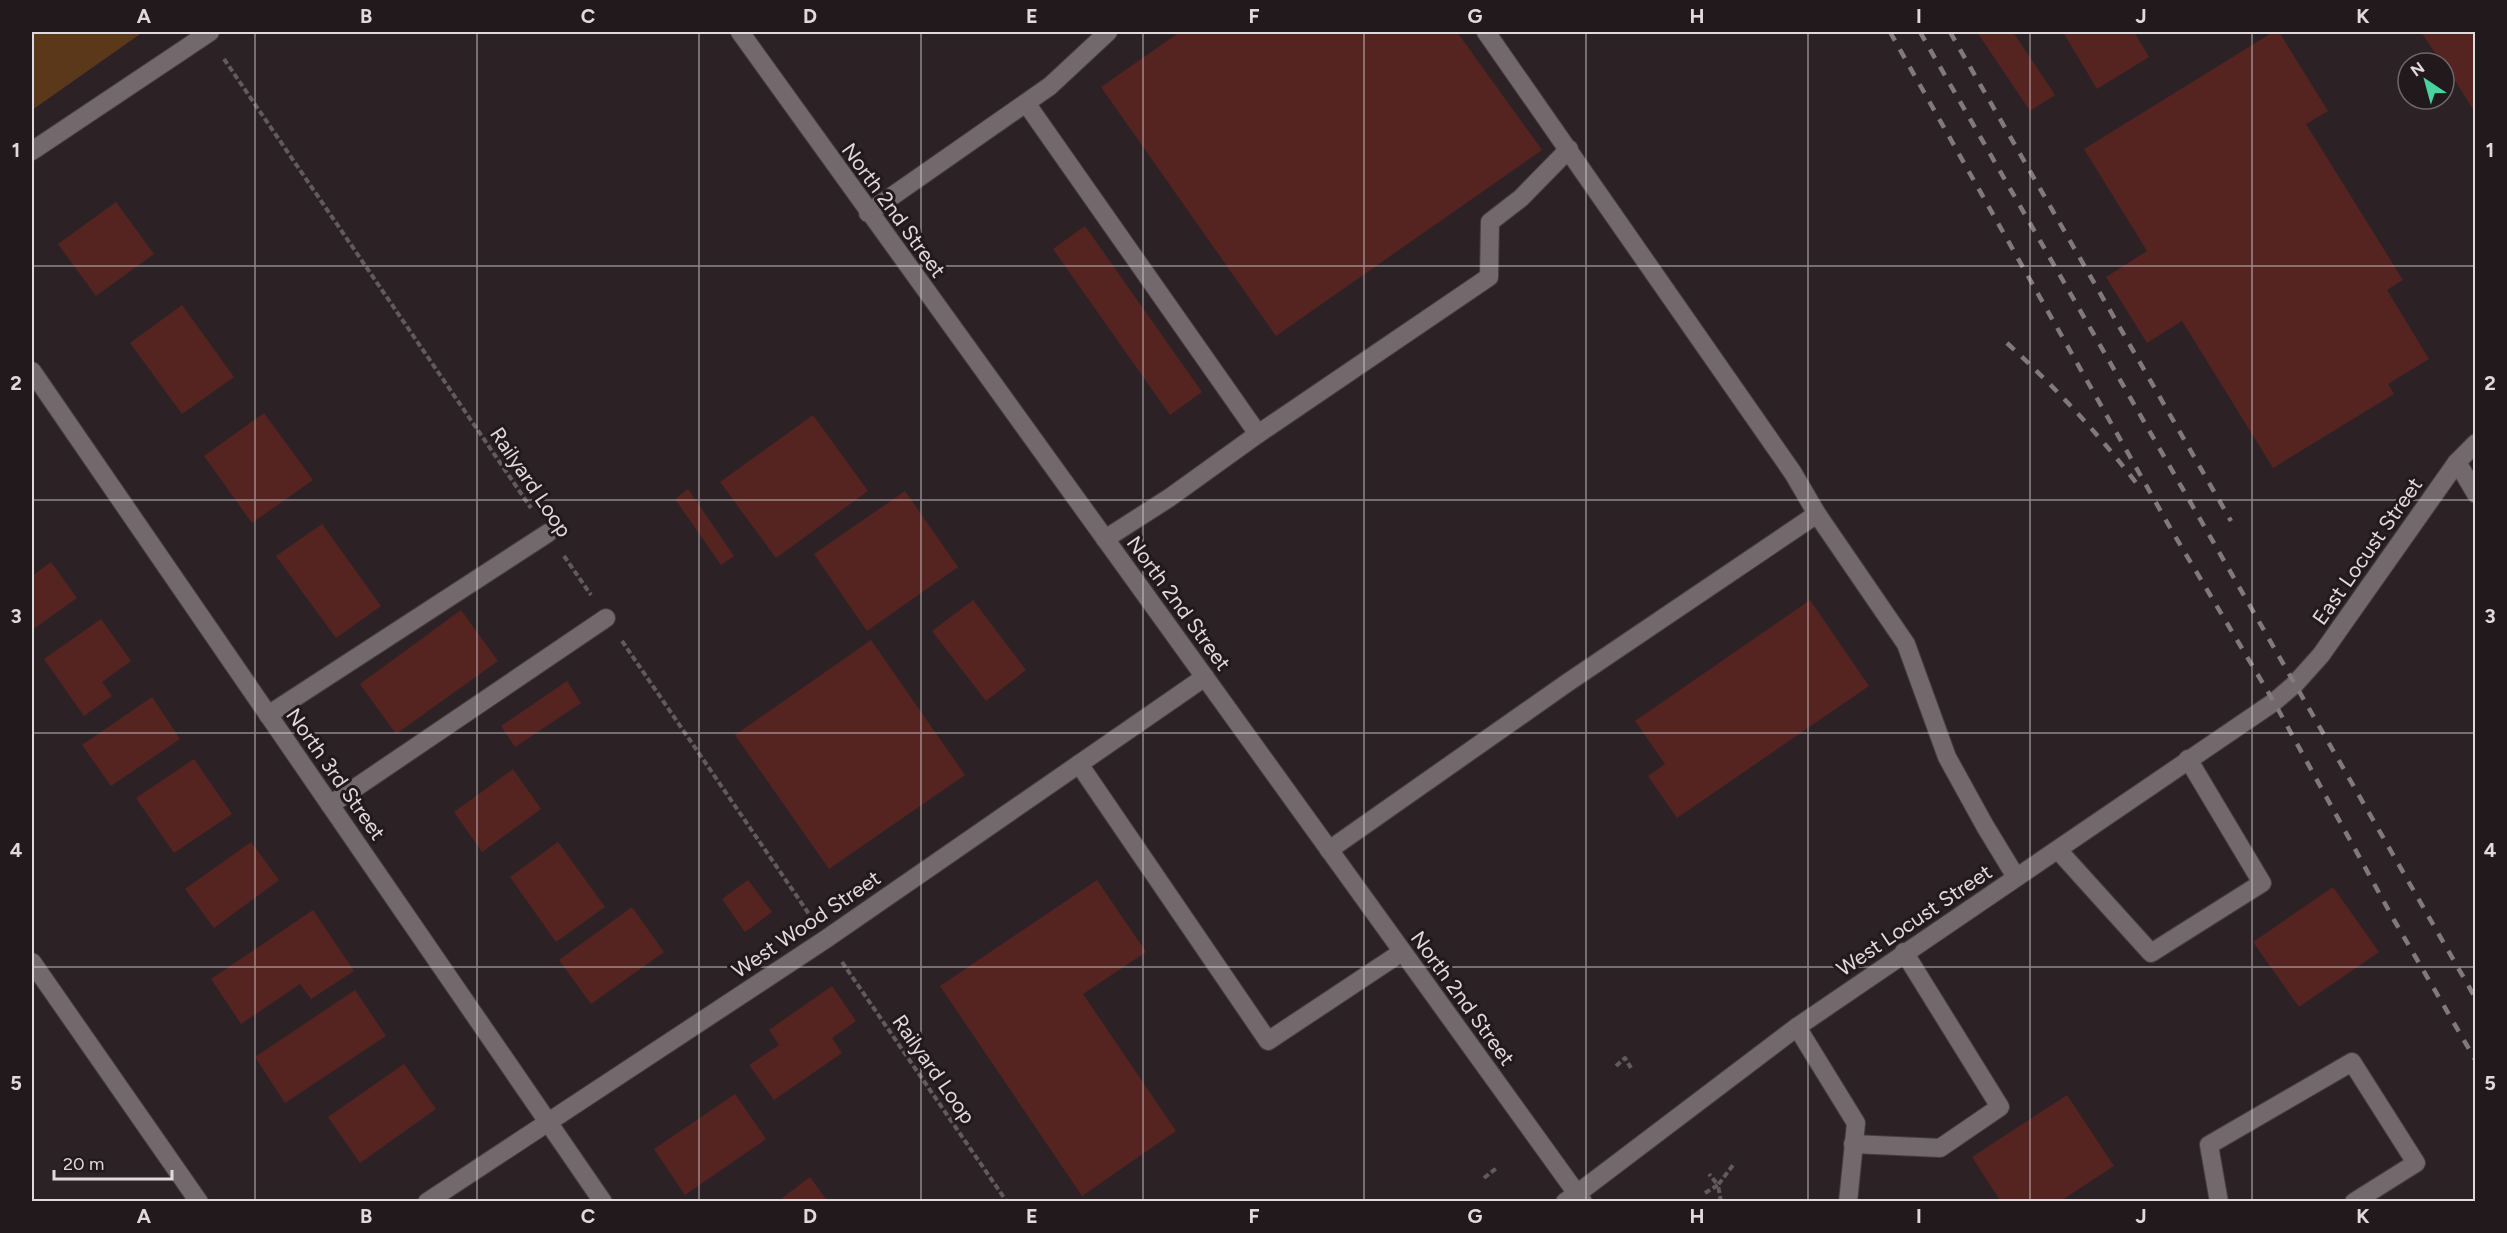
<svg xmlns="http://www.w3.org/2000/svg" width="2507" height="1233" font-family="Figtree,sans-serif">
  <rect width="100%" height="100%" fill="#2c2226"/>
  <path fill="#5b3819" d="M32,32h111l-111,78z"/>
  <g fill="#552320">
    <path d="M1180,32h277l85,118 -266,186 -175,-249z"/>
    <path d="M1977,32h36l42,63 -25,16z"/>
    <path d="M2063,32h71l15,25 -52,32z"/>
    <path d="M2273,32h6l49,79 -22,13 97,156 -16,10 42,69 -41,25 6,10 -121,74 -91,-147 -35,22 -41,-66 41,-26 -63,-102z"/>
    <path d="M2421,32h55v82l-32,-51h-2z"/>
    <path d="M116,202l38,52 -58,42 -38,-52z"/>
    <path d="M1085,226l117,166 -32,23 -117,-166z"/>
    <path d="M182,305l52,72 -52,37 -52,-71z"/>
    <path d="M264,413l49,67 -61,43 -48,-67z"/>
    <path d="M813,415l55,76 -92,67 -56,-76z"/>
    <path d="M688,489l46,67 -13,9 -46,-66z"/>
    <path d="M905,491l53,76 -91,64 -53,-77z"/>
    <path d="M322,524l59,82 -45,32 -60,-82z"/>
    <path d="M51,562l26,36 -45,32v-54z"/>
    <path d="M973,600l53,70 -40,31 -54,-70z"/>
    <path d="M1810,600l59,86 -192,132 -29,-42 17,-12 -30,-43z"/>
    <path d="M461,610l37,51 -102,73 -36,-50z"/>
    <path d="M101,619l30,42 -29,21 10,14 -28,20 -40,-57z"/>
    <path d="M871,640l94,135 -136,94 -94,-134z"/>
    <path d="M567,681l14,22 -66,44 -14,-21z"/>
    <path d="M152,697l28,42 -69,47 -29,-41z"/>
    <path d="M194,759l38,55 -58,39 -38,-55z"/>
    <path d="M513,769l28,40 -59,43 -28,-40z"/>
    <path d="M251,842l28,38 -65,48 -29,-39z"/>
    <path d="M558,842l47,65 -49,35 -46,-65z"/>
    <path d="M748,880l24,32 -27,20 -23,-33z"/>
    <path d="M1097,880l49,72 -63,42 93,137 -94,65 -142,-210z"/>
    <path d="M2333,887l46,65 -80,55 -46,-65z"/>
    <path d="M632,907l32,45 -73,52 -32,-44z"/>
    <path d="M313,910l41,61 -43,28 -11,-15 -59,40 -30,-45z"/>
    <path d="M832,986l24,35 -24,17 10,15 -68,47 -25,-35 30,-20 -10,-15z"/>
    <path d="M355,990l31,46 -101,67 -30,-46z"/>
    <path d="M404,1064l32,45 -76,54 -32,-46z"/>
    <path d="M735,1094l31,45 -81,56 -31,-46z"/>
    <path d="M2067,1095l47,71 -55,36h-58l-29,-45z"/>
    <path d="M810,1177l18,25h-51z"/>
  </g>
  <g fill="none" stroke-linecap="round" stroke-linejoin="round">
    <g stroke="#453d40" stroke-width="20">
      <g id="lane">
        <path d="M1486,32l307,441 24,41 89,130 41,113 38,69 31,51"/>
        <path d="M1026,103l232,331 -89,64 -64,41"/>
        <path d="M868,213l182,-127 58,-54"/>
        <path d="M1258,434l231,-157 1,-55 31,-24 48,-49"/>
        <path d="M268,715l280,-182"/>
        <path d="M1079,764l189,277 134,-89"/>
        <path d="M330,805l276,-187"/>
        <path d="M1329,850l238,-167 250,-169"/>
        <path d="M2058,850l93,103 111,-70 -74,-124"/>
        <path d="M32,962l167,240"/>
        <path d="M1797,1027l59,96 -8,79"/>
        <path d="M1853,1144l87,4 60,-41 -96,-155"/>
        <path d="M2219,1202l-10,-57 143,-83 64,101 -62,39"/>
      </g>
    </g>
    <g stroke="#453d40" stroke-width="20">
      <g id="street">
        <path d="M32,371l571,831"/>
        <path d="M427,1202l399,-263 379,-262"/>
        <path d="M1565,1202l13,-9"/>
      </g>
    </g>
    <g stroke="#453d40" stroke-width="20">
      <g id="secondary">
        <path d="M740,32l843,1170"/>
        <path d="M32,151l178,-119"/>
        <path d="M2457,462l19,32"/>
        <path d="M1578,1193l219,-166 477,-325 21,-18 26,-29 136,-193 19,-19"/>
      </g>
    </g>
    <g stroke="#635a5d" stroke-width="4" stroke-dasharray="6 3" stroke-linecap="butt">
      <path d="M224,59l307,449"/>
      <path d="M564,556l27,39"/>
      <path d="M622,641l187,273"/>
      <path d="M842,962l165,240"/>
      <path d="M1616,1066l9,-8 6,10"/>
      <path d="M1484,1178l14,-11"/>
      <path d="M1705,1193l13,-8 -9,-11"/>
      <path d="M1721,1202l-3,-17 15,-20"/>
    </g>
    <use href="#lane" stroke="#73686c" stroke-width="18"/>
    <use href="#street" stroke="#73686c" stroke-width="18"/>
    <use href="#secondary" stroke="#73686c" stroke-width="18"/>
    <g stroke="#82797d" stroke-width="4.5" stroke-dasharray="10 10" stroke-linecap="butt">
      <path d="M1890,32l282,499 102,171 120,218 82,141"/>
      <path d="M1920,32l556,967"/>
      <path d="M1950,32l281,489"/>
      <path d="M2007,343c49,45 93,92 133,145"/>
    </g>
  </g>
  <path fill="none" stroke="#e1dadd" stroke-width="1.5" stroke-opacity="0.55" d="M255,32v1170M477,32v1170M699,32v1170M921,32v1170M1143,32v1170M1364,32v1170M1586,32v1170M1808,32v1170M2030,32v1170M2252,32v1170M32,266h2444M32,500h2444M32,733h2444M32,967h2444"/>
  <g text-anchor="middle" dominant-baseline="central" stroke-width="6" stroke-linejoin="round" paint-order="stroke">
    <g font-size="21" fill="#e1dadd" stroke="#22191d">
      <text transform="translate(894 210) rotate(54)">North 2nd Street</text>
      <text transform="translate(531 482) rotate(56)">Railyard Loop</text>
      <text transform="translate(2367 551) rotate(-55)">East Locust Street</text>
      <text transform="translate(1179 603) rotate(54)">North 2nd Street</text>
      <text transform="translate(336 774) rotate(55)">North 3rd Street</text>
      <text transform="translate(1914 920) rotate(-34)">West Locust Street</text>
      <text transform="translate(806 924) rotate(-34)">West Wood Street</text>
      <text transform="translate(1463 998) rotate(54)">North 2nd Street</text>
      <text transform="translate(934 1069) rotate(55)">Railyard Loop</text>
    </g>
  </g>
  <rect width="2507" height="1233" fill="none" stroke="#22191d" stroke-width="66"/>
  <g transform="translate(2426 81) rotate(324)"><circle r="28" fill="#22191d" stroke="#6e666a" stroke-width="1.5"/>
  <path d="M0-4.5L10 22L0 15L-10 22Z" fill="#47d49d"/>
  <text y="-9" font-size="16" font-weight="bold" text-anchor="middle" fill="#e1dadd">N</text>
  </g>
  <path d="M54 1170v9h118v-9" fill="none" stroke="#e1dadd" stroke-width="3"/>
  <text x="63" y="1170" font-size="18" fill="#e1dadd" stroke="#22191d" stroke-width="4.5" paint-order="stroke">20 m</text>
  <rect x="33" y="33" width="2441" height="1167" fill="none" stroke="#e1dadd" stroke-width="2"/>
  <g font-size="20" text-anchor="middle" font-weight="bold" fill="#e1dadd">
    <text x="144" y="23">A</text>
    <text x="366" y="23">B</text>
    <text x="588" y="23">C</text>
    <text x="810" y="23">D</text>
    <text x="1032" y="23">E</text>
    <text x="1254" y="23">F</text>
    <text x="1475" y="23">G</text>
    <text x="1697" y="23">H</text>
    <text x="1919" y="23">I</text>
    <text x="2141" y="23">J</text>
    <text x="2363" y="23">K</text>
    <text x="16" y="157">1</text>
    <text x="2490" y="157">1</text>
    <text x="16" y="390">2</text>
    <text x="2490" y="390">2</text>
    <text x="16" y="623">3</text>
    <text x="2490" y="623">3</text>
    <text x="16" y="857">4</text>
    <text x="2490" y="857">4</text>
    <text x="16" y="1090">5</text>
    <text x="2490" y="1090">5</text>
    <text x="144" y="1223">A</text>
    <text x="366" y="1223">B</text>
    <text x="588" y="1223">C</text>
    <text x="810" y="1223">D</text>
    <text x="1032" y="1223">E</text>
    <text x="1254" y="1223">F</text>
    <text x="1475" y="1223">G</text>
    <text x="1697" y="1223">H</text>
    <text x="1919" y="1223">I</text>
    <text x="2141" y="1223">J</text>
    <text x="2363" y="1223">K</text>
  </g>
</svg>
